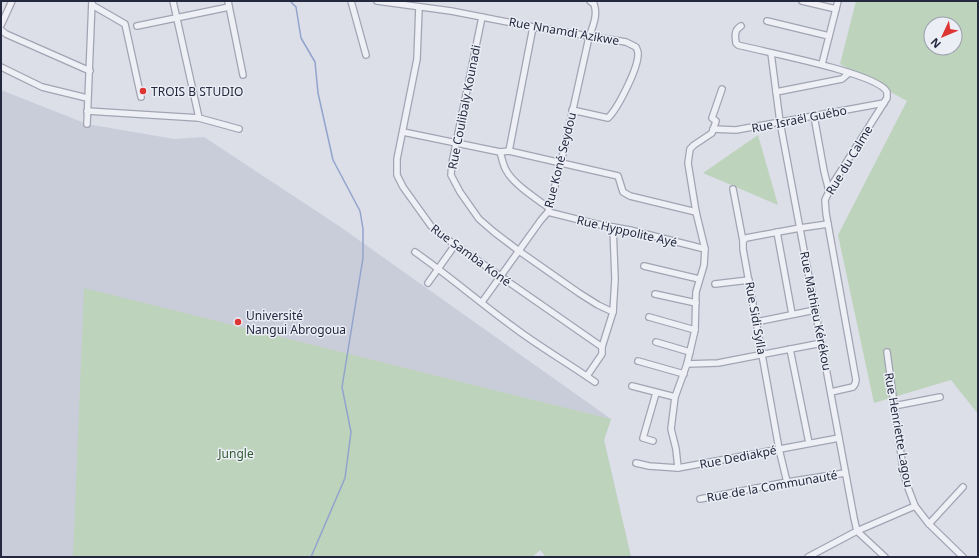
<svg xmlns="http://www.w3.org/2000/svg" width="979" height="558" font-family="'Noto Sans',sans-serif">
  <rect width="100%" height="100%" fill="#dcdee8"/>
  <path fill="#c9cdda" d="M1,90l86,34 87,15 30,-2 135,89 272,193 -7,21 27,117h-85l-6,-7 -8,7h-531z"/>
  <g fill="#bed3bc" fill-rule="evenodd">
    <path d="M856,1h122v413l-27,-34 -77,23 -36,-168 69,-134 -67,-37zM931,24h24v24h-24z"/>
    <path d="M758,135l20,70 -75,-32z"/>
    <path d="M84,288l527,131 -7,21 27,117h-85l-6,-7 -8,7h-459z"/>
  </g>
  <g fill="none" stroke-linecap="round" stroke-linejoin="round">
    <path stroke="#92a4cc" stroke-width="1.5" d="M290,1l6,6 5,31 14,24 3,31 15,67 27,51 3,18v29l-21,129 9,45 -6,46 -34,79"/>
    <g stroke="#a1a4b2" stroke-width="8">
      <g id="street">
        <path d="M173,1l26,117 40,11"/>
        <path d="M228,1l15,74"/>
        <path d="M351,1l15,54"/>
        <path d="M377,1l74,10 82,16 93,15 10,5c1,2 2,4 2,6 1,14 -20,55 -30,65l-36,-8"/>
        <path d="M802,1l34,8"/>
        <path d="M92,5l33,19 16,73"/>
        <path d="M419,7l-2,52 -20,100v16l6,12 28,39 13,11 158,110"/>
        <path d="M482,17l-30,146 -1,12 9,17 19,27 15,13 25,19 60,42 19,12 15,7"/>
        <path d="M767,21l62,15"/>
        <path d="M1,25l11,-24"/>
        <path d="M137,26l92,-19"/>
        <path d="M741,26c-7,4 -6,10 -5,17l2,2c26,7 140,28 149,47v6l-55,87 -7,15 1,13 30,167 -1,4 -2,3 -22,5"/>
        <path d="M1,30l5,4 84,37"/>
        <path d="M771,53l9,69 74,396 3,13 28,26"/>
        <path d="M822,64l16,-63"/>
        <path d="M1,67l41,20 45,11"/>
        <path d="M776,92l66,-13 7,-6"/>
        <path d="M87,111l112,7"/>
        <path d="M814,116l10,55 5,20"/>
        <path d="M87,124l5,-123"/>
        <path d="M713,129l23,1 148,-27"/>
        <path d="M403,132l97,20 9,-1 109,25 5,16 7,4 66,16"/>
        <path d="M509,151l24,-124"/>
        <path d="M500,152c2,6 3,13 6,18 7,14 31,29 43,38"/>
        <path d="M733,189l10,52"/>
        <path d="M548,212l48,12 34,6 75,19"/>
        <path d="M777,232l15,82"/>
        <path d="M415,252c33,23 64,50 97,74 26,20 56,37 83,56"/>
        <path d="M644,266l55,13"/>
        <path d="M428,283l27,-38"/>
        <path d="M715,284l34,-4"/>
        <path d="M655,294l41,9"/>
        <path d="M482,302l59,-82 7,-8 13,-49 28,-126c4,-11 9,-22 5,-33l-4,-3"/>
        <path d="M649,317l46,13"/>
        <path d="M756,322l59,-12"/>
        <path d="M656,342l34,10"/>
        <path d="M790,349l19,94"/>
        <path d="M887,352l16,117 4,16 8,21"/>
        <path d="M638,361l46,13"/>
        <path d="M687,364l31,-1 104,-20"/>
        <path d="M587,376l15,-22v-7l11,-35 2,-33 -2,-52"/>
        <path d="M632,386l43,11"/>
        <path d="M894,406l46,-9"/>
        <path d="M653,441l-10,-3 13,-45"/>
        <path d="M636,463l13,3 29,2 161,-30"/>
        <path d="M678,468l-2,-19 -5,-20 4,-32 12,-33 8,-34 1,-38 8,-27 1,-16 -9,-37 -8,-49 2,-14 4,-4 18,-12 4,-12 -4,-3 10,-29"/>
        <path d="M787,482l-8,-33 -36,-200v-8l3,-3 54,-10 28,-4"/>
        <path d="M700,499l87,-17 58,-9"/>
        <path d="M929,524l34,-37"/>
        <path d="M808,557l49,-26 58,-25 14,18 34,33"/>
      </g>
    </g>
    <use href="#street" stroke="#eff0f6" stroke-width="5.5"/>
  </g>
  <g fill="#dc3532" stroke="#ebeef5" stroke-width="1.5">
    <circle cx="143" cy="91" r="4"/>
    <circle cx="238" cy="322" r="4"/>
  </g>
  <g text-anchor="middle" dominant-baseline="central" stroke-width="3" stroke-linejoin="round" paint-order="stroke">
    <g font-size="12" fill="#24293f" stroke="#ebeef5">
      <text transform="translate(564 31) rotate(10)">Rue Nnamdi Azikwe</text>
      <text transform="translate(464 107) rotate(-79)">Rue Coulibaly Kounadi</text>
      <text transform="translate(799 119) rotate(-11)">Rue Israël Guébo</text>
      <text transform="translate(560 160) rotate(-76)">Rue Koné Seydou</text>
      <text transform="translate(849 160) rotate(-59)">Rue du Calme</text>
      <text transform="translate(627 231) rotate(13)">Rue Hyppolite Ayé</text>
      <text transform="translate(471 255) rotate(36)">Rue Samba Koné</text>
      <text transform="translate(816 311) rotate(79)">Rue Mathieu Kérékou</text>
      <text transform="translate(756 318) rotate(80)">Rue Sidi Sylla</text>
      <text transform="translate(899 430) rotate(80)">Rue Henriette Lagou</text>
      <text transform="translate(738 457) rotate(-11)">Rue Dediakpé</text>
      <text transform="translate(772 486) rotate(-10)">Rue de la Communauté</text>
    </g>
    <g font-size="12" fill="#24293f" stroke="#ebeef5" text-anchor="start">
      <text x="151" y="91">TROIS B STUDIO</text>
      <text x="246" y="315">Université<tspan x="246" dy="14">Nangui Abrogoua</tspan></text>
    </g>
    <g font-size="12" fill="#315c30" stroke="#ebeef5">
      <text x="236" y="453">Jungle</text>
    </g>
  </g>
  <rect width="979" height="558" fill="none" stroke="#24293f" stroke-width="4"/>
  <g transform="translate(943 36) rotate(226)"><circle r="19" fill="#ebeef5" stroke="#9b9fac"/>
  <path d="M0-3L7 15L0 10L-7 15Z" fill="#dc3532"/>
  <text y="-6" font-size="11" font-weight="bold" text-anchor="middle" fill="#24293f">N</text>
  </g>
</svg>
